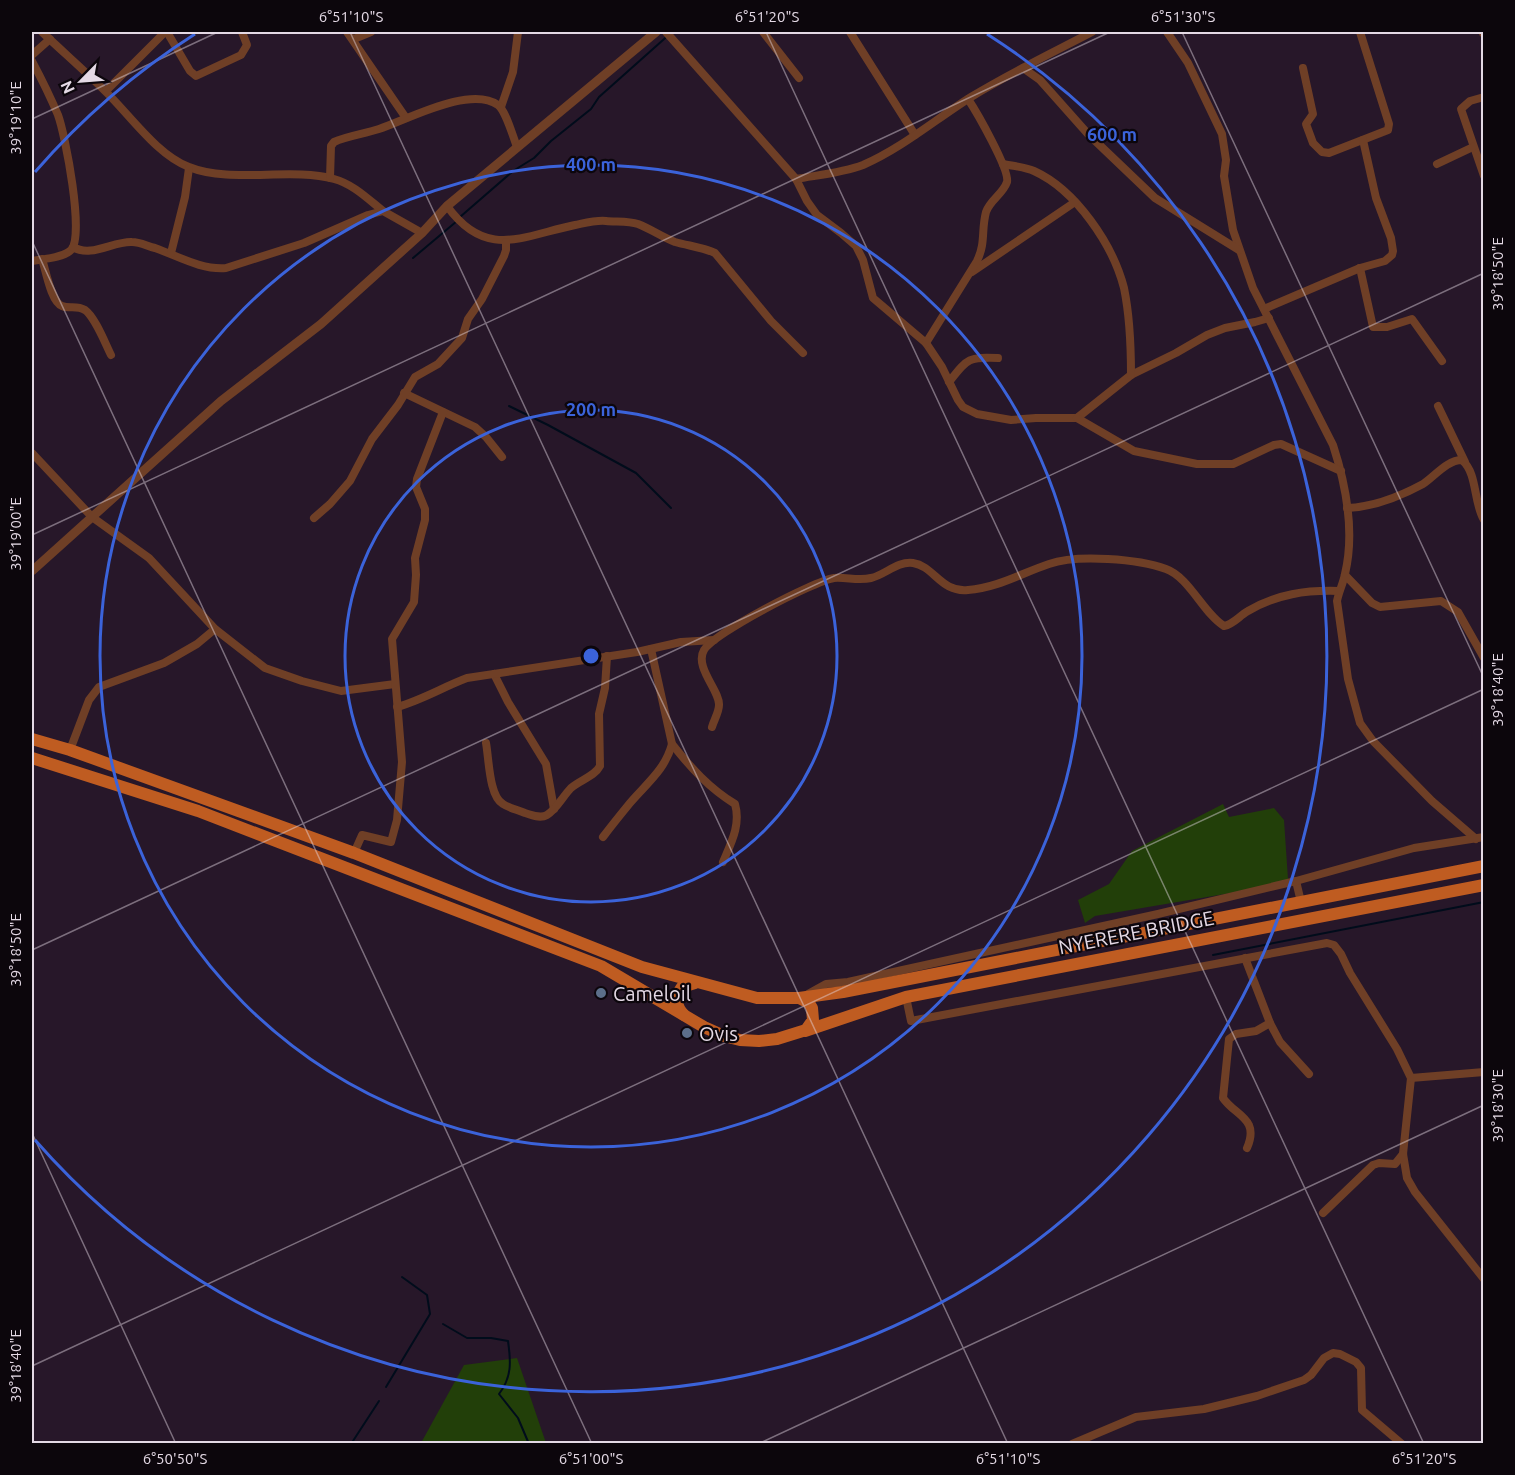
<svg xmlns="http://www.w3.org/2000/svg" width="1515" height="1475" font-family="Ubuntu,sans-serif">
  <rect width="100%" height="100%" fill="#271729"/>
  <g fill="#223f09">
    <path d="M1223,804l6,13 45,-9 10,12 4,59 -10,6 -183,31 -10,7 -7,-23 31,-16 23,-33z"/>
    <path d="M517,1358l29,85h-125l43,-78z"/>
  </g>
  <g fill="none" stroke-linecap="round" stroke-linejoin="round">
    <g stroke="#000c1b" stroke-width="2">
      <path d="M460,217l53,-46 21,-13 17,-17 40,-32 8,-12 73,-65"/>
      <path d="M413,258l44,-37"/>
      <path d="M509,406l39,19 88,48 35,35"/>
      <path d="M1213,955l271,-53"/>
      <path d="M443,1324l24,14h24l17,3c3,21 4,36 -9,53l19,24 11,26"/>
      <path d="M386,1387l44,-73 -3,-19 -25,-18"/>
      <path d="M351,1444l28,-43"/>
    </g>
    <g stroke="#6f3f26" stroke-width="8">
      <path d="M42,32c21,20 43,39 63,59 25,24 52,64 84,76 42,17 101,0 145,12 19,5 34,20 49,32"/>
      <path d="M167,32l23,39 6,5 45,-21 6,-10 -5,-13"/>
      <path d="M347,32l59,86"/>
      <path d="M666,32l130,147 11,22 10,14 24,18 15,13 7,14 10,38 53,45 16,24 16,33 5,7 14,7 34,6 25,-2h41l54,-43 45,-22 31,-18 18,-7 30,-6 14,-4"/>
      <path d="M763,32l36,46"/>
      <path d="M850,32l65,103"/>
      <path d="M1167,32l21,31 34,71 4,26 -2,16 9,54 20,58 80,157c13,40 22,87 12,129 -2,10 -6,17 -8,27l11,78 12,44 13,18 59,60 44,38"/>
      <path d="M1483,33h1"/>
      <path d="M354,39l17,-7"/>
      <path d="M32,55l18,-16"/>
      <path d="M32,61c9,17 18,35 26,54 7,19 27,121 13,135 -8,8 -28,9 -39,11"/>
      <path d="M1023,68l17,12 48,54 67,64 84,52"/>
      <path d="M1303,68l10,46 -7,10 7,19 9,9 7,1 59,-23 1,-6 -29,-92"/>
      <path d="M106,91l59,-59"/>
      <path d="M1484,97l-14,4 -9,8 23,67"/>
      <path d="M501,107l12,-35 5,-40"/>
      <path d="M1003,164c10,2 22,3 31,7 42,19 79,74 90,117 6,29 7,58 7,87"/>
      <path d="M1437,164l36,-17"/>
      <path d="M330,178l1,-32 3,-4c13,-6 30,-8 45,-13 28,-9 91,-44 119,-24 8,6 15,32 19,42"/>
      <path d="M796,179c22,-4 46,-6 67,-14 39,-17 73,-46 108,-68 39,-24 81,-44 121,-65"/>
      <path d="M447,206c39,54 75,30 128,19 10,-2 21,-5 31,-4 10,1 23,0 32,3 13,5 24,13 37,18 14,4 27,5 40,11l56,68 32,32"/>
      <path d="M73,247c18,11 40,-6 59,-5 8,0 15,4 23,6 23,8 46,22 71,20l78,-25 64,-28 15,-4 39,22"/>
      <path d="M171,253l14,-56 4,-29"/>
      <path d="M42,259c4,12 9,43 20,47 7,3 15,-1 23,4 10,7 20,33 26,45"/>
      <path d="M1360,268l13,59h14l25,-8 30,42"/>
      <path d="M972,272l103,-70"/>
      <path d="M1264,309l96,-41 25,-7 7,-6 1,-4 -2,-13 -15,-40 -13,-58"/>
      <path d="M926,343l51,-82c9,-19 4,-30 9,-49 4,-12 17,-18 21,-30 3,-12 -31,-71 -39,-83"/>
      <path d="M949,382c19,-24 19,-25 49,-24"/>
      <path d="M404,393l71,34 11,10 16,20"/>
      <path d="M1438,406l27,56"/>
      <path d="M1077,418l57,33 63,13h36l41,-19 7,-1 60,27"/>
      <path d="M32,453l60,64 57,41 66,71 50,39 37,13 39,10 54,-7"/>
      <path d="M1347,508c27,-1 52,-11 76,-24 12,-8 24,-24 39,-24 16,14 11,42 22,60"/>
      <path d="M314,518l16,-14 20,-23 22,-42 26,-34 17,-28 23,-13 24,-26 6,-19 14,-20 22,-43 2,-6v-8"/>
      <path d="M1345,575l27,28 8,4 61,-6 17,11 26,46"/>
      <path d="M494,674l14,28 38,62 8,45"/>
      <path d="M397,707c25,-7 46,-20 70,-29l170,-26 44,-10 33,-2"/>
      <path d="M712,727c2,-7 7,-15 7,-22 1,-14 -25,-38 -15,-55 10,-17 110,-69 130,-72 12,-1 25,3 37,0 14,-3 26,-17 42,-15 21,3 28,30 55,27 29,-2 54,-17 81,-26 28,-10 90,-5 117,5 23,8 38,45 58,57 10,-2 15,-10 24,-15 29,-17 58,-21 91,-20"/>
      <path d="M486,743c3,16 3,53 17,61 6,4 15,6 22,9 7,2 15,6 22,2 10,-6 16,-19 24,-27 9,-8 24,-12 29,-22l-1,-52 6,-26 2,-32"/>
      <path d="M672,744c19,24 37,44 63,60 6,21 -4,39 -12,58"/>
      <path d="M70,750l19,-50 10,-13 65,-24 33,-19 18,-15"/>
      <path d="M603,837c9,-12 18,-23 27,-34 17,-20 35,-33 42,-59l-21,-95"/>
      <path d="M354,853l8,-18 29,7 6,-22 5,-58 -10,-123 22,-37 2,-27 -1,-17 10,-38v-11l-9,-22 1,-8 26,-67"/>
      <path d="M1296,881l5,21"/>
      <path d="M1245,958l25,65 10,19 29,32"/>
      <path d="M808,994l18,-10 22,-2 310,-68 138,-33 118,-33 70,-11"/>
      <path d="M906,997l5,24 416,-78 7,2 7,9 9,19 47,76 14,29 -8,76 4,24 8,14 69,87"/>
      <path d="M1411,1078l73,-6"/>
      <path d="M1247,1148c13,-30 -12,-32 -24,-50l6,-59 7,-5 20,-3 14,-8"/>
      <path d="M1323,1213l50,-48 6,-2 16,1 8,-10"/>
      <path d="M1072,1444l64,-27 68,-8 53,-13 47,-16 7,-5 13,-17 9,-5 7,1 16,8 5,6 1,42 40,34"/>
    </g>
    <path stroke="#6f3f26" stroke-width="9" d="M32,571l189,-170 100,-77 101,-91 25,-27 209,-174"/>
    <g stroke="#bf5c21" stroke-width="12">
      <path d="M32,739l38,11 284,103 288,114 115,31h42l10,5 3,5 1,12 -7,10 -29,9 -18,2 -19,-1 -16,-4 -20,-9 -103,-61 -403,-155 -166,-53"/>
      <path d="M799,998l44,-6 641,-126"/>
      <path d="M684,1015c-9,-9 -9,-18 -2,-28l13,-4"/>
      <path d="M805,1031l101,-34 578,-112"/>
    </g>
  </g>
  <path fill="none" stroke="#e4d9e5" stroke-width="1.5" stroke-opacity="0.45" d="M350,32l658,1412M766,32l658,1412M1182,32l302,646M32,119l186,-87M32,241l560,1203M32,535l1078,-503M32,950l1452,-677M32,1133l144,311M32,1366l1452,-677M758,1444l726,-339"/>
  <g fill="none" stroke="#3b63da" stroke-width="3">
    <circle cx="591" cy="656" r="246"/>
    <circle cx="591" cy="656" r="491"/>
    <path d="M35 172A737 737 0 0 1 195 34M987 34A737 737 0 1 1 35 1140"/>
  </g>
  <g fill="#5c6f8a" stroke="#0c060c" stroke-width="2">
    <circle cx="601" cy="993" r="6"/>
    <circle cx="687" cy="1033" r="6"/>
  </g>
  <g text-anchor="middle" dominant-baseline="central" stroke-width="4.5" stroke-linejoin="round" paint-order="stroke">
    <g font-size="20" fill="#e4d9e5" stroke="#0c060c">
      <text transform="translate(1136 932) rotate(-11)">NYERERE BRIDGE</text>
    </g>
    <g font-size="20" fill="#e4d9e5" stroke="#0c060c" text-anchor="start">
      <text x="613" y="993">Cameloil</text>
      <text x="699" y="1033">Ovis</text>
    </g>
  </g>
  <circle cx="591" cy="656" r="9" fill="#3b63da" stroke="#0c060c" stroke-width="3"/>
  <g font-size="18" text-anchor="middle" font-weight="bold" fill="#3b63da" stroke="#0c060c" stroke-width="4.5" stroke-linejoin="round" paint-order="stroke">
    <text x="1112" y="141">600 m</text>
    <text x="591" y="171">400 m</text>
    <text x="591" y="416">200 m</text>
  </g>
  <rect width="1515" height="1475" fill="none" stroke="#0c060c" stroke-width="66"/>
  <g transform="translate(81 81) rotate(245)" stroke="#0c060c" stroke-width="4.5" paint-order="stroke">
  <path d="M0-4.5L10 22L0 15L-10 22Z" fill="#e4d9e5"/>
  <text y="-9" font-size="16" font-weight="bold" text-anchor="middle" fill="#e4d9e5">N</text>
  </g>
  <rect x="33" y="33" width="1449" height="1409" fill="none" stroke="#e4d9e5" stroke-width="2"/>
  <g font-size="15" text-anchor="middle" fill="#e4d9e5">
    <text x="351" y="22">6°51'10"S</text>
    <text x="767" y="22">6°51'20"S</text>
    <text x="1183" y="22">6°51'30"S</text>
    <text transform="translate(16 118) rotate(-90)" y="5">39°19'10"E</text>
    <text transform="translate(1498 274) rotate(-90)" y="5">39°18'50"E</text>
    <text transform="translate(16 534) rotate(-90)" y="5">39°19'00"E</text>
    <text transform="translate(1498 690) rotate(-90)" y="5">39°18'40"E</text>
    <text transform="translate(16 950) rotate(-90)" y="5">39°18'50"E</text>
    <text transform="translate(1498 1106) rotate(-90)" y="5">39°18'30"E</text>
    <text transform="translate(16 1366) rotate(-90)" y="5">39°18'40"E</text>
    <text x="175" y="1464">6°50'50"S</text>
    <text x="591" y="1464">6°51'00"S</text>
    <text x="1008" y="1464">6°51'10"S</text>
    <text x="1424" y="1464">6°51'20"S</text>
  </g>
</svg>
